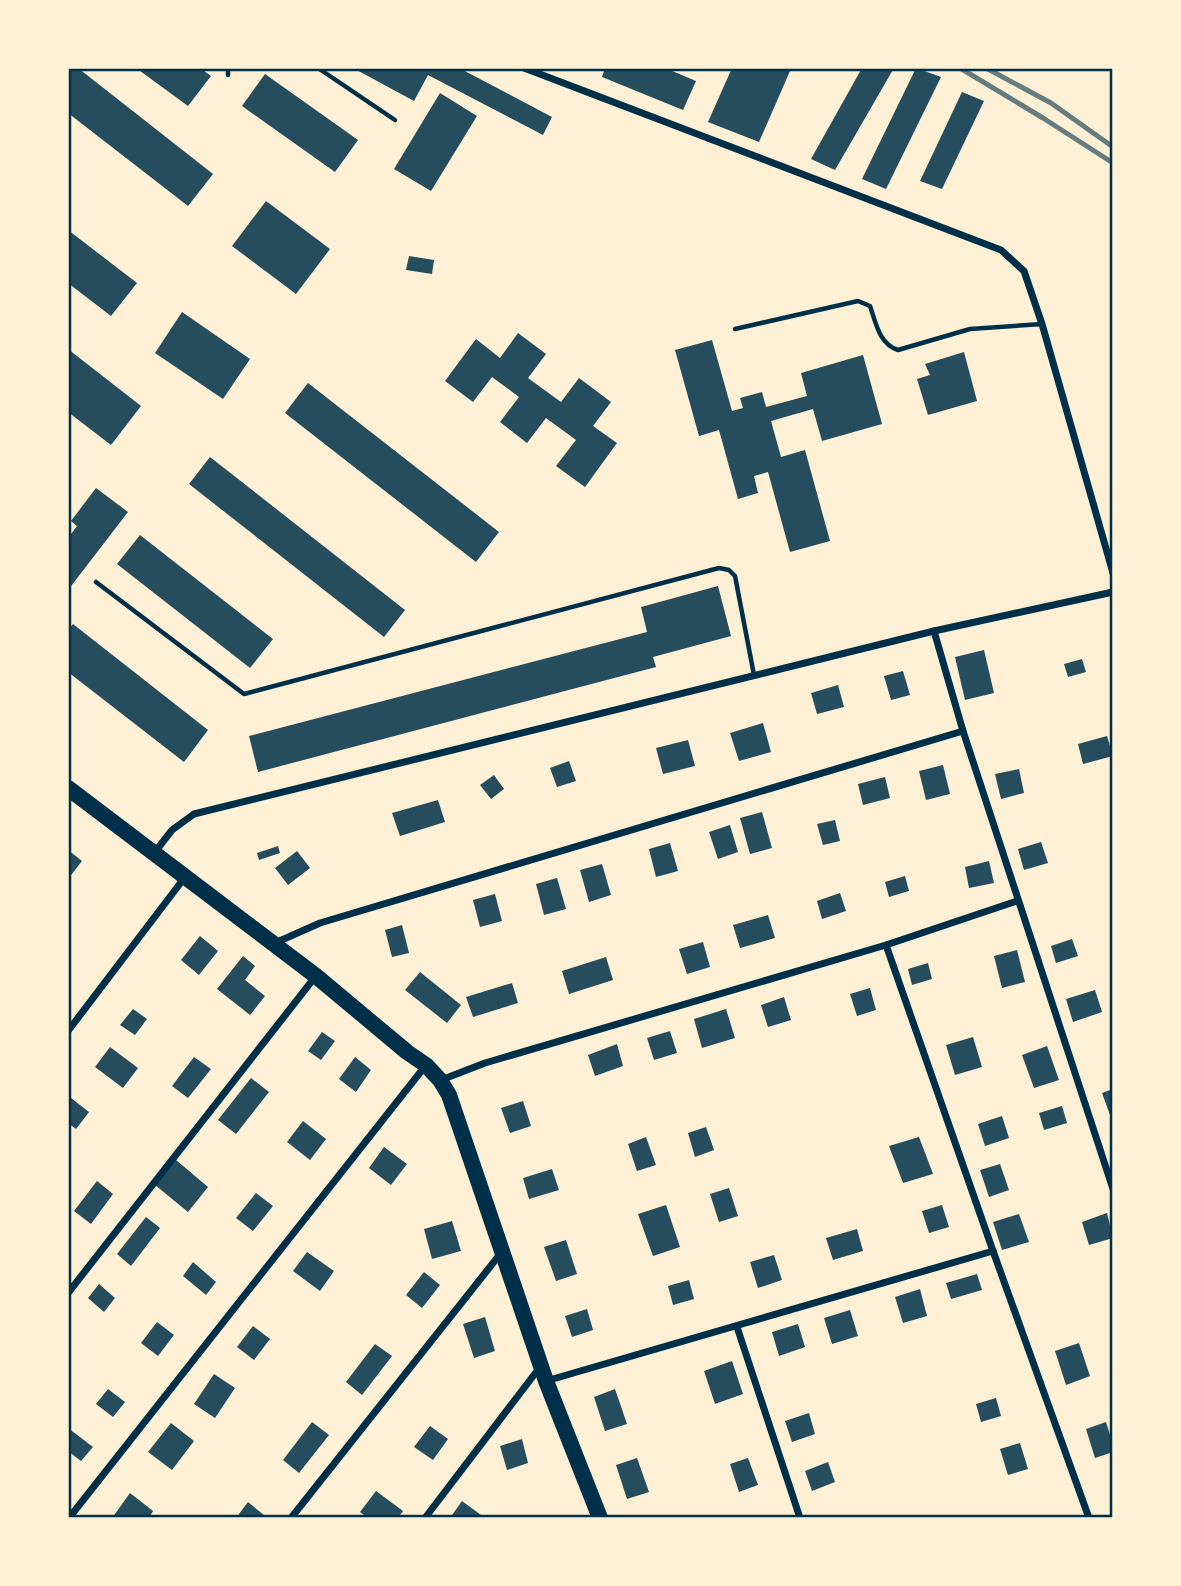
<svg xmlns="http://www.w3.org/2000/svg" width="1181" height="1586" font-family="'Nunito Sans',sans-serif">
  <rect width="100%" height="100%" fill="#fdf0d5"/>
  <g fill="#264d5e">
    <path d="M68,68h10l135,106 -25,32 -120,-93z"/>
    <path d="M136,68h64l11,8 -23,30z"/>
    <path d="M353,68h106l93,49 -9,18 -115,-60 -14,26z"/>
    <path d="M605,68h60l31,13 -13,29 -81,-33z"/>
    <path d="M732,68h51l7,3 -31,71 -51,-20z"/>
    <path d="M862,68h32l-59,102 -24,-11z"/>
    <path d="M916,68l25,9 -55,112 -24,-10z"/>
    <path d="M265,74l93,66 -23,32 -93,-66z"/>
    <path d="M962,92l22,9 -42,88 -22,-8z"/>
    <path d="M440,93l37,23 -46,75 -37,-22z"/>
    <path d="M266,201l64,48 -34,45 -64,-48z"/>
    <path d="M68,230l69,53 -26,33 -43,-33z"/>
    <path d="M409,256l25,4 -2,14 -26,-4z"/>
    <path d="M182,312l68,47 -27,40 -68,-46z"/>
    <path d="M518,333l28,21 -18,24 33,24 18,-24 32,24 -18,24 24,17 -32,44 -29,-21 20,-26 -30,-22 -19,25 -27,-21 19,-25 -27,-20 -19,25 -28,-21 31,-42 24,19z"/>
    <path d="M712,340l20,71 11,-3 -3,-10 22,-6 4,15 41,-11 -6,-23 62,-18 19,69 -60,17 -9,-32 -42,12 10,36 24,-7 25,91 -40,11 -22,-80 -14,4 4,17 -20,6 -19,-69 -20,6 -24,-86z"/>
    <path d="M68,349l73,57 -30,39 -43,-33z"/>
    <path d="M964,352l13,49 -49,14 -11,-36 13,-4 -5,-11z"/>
    <path d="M308,383l191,149 -23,30 -191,-149z"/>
    <path d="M210,457l195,153 -21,27 -195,-153z"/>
    <path d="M96,488l32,24 -60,78v-52l9,-12 -6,-5z"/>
    <path d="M140,535l133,104 -23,29 -133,-104z"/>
    <path d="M718,586l13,50 -78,21 3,10 -398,105 -9,-36 398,-104 -6,-25z"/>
    <path d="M73,624l135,106 -24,32 -116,-90v-42z"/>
    <path d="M984,650l10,43 -29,7 -10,-43z"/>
    <path d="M1082,659l4,13 -18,5 -4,-13z"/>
    <path d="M903,671l7,24 -19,5 -7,-24z"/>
    <path d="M838,685l6,22 -27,7 -6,-21z"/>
    <path d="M763,723l8,29 -32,9 -9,-28z"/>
    <path d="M1107,736l6,20 -30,8 -5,-20z"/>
    <path d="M688,740l7,26 -32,8 -7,-26z"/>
    <path d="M569,761l7,20 -19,6 -7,-19z"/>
    <path d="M943,765l7,29 -24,6 -7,-29z"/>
    <path d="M1019,769l5,24 -23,6 -6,-25z"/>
    <path d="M494,775l10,14 -13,10 -11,-14z"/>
    <path d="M885,777l5,21 -27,7 -5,-21z"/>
    <path d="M438,800l7,22 -45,14 -8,-23z"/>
    <path d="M762,812l10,36 -22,6 -10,-36z"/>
    <path d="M835,820l5,21 -17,4 -6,-21z"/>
    <path d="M730,825l8,27 -20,7 -9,-27z"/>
    <path d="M1041,842l7,21 -24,7 -6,-21z"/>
    <path d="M670,843l8,28 -22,6 -7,-28z"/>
    <path d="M278,846l2,7 -21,7 -2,-7z"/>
    <path d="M68,850l14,11 -14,18z"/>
    <path d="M297,851l13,17 -22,17 -13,-17z"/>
    <path d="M989,861l5,22 -25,5 -4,-21z"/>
    <path d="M602,864l9,31 -22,7 -9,-32z"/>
    <path d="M905,876l4,15 -20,6 -4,-15z"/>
    <path d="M557,878l9,31 -22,6 -8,-31z"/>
    <path d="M840,893l6,18 -24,8 -5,-18z"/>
    <path d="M495,894l7,27 -22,6 -7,-27z"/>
    <path d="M768,915l7,23 -35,10 -7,-23z"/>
    <path d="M402,925l7,28 -17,4 -7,-27z"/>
    <path d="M200,936l18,15 -19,24 -18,-15z"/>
    <path d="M1072,939l6,17 -22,7 -5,-17z"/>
    <path d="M703,942l7,25 -23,7 -8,-25z"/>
    <path d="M1017,950l8,32 -23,6 -8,-32z"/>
    <path d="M243,956l12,10 -10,14 20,16 -15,19 -33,-26z"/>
    <path d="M606,957l7,23 -44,14 -7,-23z"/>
    <path d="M928,963l4,16 -20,6 -4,-16z"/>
    <path d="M420,972l41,33 -14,18 -42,-33z"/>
    <path d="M512,983l6,20 -45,14 -7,-20z"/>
    <path d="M870,988l6,22 -19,6 -7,-22z"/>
    <path d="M1095,990l7,22 -29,10 -7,-23z"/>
    <path d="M784,997l7,23 -23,7 -7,-22z"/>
    <path d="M133,1009l14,10 -12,16 -15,-10z"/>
    <path d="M726,1009l9,29 -33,10 -8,-29z"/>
    <path d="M670,1031l7,22 -23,7 -7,-22z"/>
    <path d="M322,1032l13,9 -14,19 -13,-9z"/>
    <path d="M973,1037l9,30 -27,8 -9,-30z"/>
    <path d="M617,1044l6,22 -28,10 -7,-21z"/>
    <path d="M1047,1046l12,34 -25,8 -12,-33z"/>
    <path d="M110,1047l28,21 -15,20 -28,-21z"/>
    <path d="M194,1057l17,12 -23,29 -16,-12z"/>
    <path d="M355,1057l16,13 -15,22 -17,-13z"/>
    <path d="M251,1078l18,14 -33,42 -18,-14z"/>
    <path d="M1113,1089v25l-3,1 -8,-22z"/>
    <path d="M71,1098l18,14 -13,17 -8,-6v-21z"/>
    <path d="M523,1101l8,25 -21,7 -9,-25z"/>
    <path d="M1062,1106l5,17 -23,7 -5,-17z"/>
    <path d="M1002,1116l7,22 -24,8 -7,-22z"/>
    <path d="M303,1121l23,18 -16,21 -23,-18z"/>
    <path d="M706,1127l8,23 -19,7 -7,-24z"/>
    <path d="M646,1137l10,28 -19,6 -9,-27z"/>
    <path d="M919,1137l14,37 -30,9 -14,-37z"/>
    <path d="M384,1147l23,17 -16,21 -22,-17z"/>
    <path d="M176,1160l32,27 -20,25 -33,-27z"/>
    <path d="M1000,1164l9,26 -20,7 -9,-27z"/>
    <path d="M552,1169l7,21 -30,9 -6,-21z"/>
    <path d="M97,1181l16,13 -22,30 -17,-13z"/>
    <path d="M729,1188l9,28 -19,6 -9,-28z"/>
    <path d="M256,1193l17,13 -20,25 -17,-13z"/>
    <path d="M666,1205l14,42 -27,9 -15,-42z"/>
    <path d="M942,1205l7,22 -20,6 -7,-22z"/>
    <path d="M1107,1213l6,25 -24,7 -7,-23z"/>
    <path d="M1019,1214l10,28 -27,8 -9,-28z"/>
    <path d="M146,1217l14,11 -29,38 -14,-12z"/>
    <path d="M452,1221l9,30 -29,8 -8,-30z"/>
    <path d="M857,1229l6,22 -30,9 -7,-22z"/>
    <path d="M566,1240l11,34 -21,7 -12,-34z"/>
    <path d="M307,1252l27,19 -14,20 -27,-20z"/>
    <path d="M774,1255l8,25 -24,8 -8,-26z"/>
    <path d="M193,1262l23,20 -10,13 -23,-19z"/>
    <path d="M424,1272l16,13 -18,23 -16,-13z"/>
    <path d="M977,1274l5,16 -31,9 -5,-16z"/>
    <path d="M689,1280l5,19 -21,6 -5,-19z"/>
    <path d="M99,1284l16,14 -11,14 -16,-14z"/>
    <path d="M920,1289l7,27 -24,7 -8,-26z"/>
    <path d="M587,1309l6,21 -21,7 -7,-21z"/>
    <path d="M850,1310l8,26 -26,8 -8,-26z"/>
    <path d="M485,1317l10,34 -21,7 -11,-34z"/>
    <path d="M157,1322l17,13 -16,21 -17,-13z"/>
    <path d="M798,1324l7,23 -26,9 -7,-24z"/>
    <path d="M253,1326l17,13 -16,21 -17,-13z"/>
    <path d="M1079,1343l11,33 -24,9 -11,-34z"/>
    <path d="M375,1344l17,12 -30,39 -16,-13z"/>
    <path d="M732,1361l11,33 -28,10 -11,-33z"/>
    <path d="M214,1374l21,14 -20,30 -21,-14z"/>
    <path d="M108,1389l17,13 -12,15 -17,-13z"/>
    <path d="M615,1389l12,35 -22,7 -11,-34z"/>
    <path d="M996,1398l5,18 -20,6 -5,-18z"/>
    <path d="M809,1413l6,21 -23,8 -7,-21z"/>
    <path d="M312,1422l17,13 -30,38 -16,-13z"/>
    <path d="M1106,1422l7,22v8l-18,6 -9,-29z"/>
    <path d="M171,1423l23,18 -22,29 -24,-18z"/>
    <path d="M430,1426l18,13 -15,21 -19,-13z"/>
    <path d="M68,1428l25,19 -12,14 -13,-10z"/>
    <path d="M522,1439l6,24 -21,7 -7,-24z"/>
    <path d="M1020,1443l8,26 -20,6 -8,-26z"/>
    <path d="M637,1458l12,34 -22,7 -11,-34z"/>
    <path d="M748,1458l10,27 -19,7 -9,-28z"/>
    <path d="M828,1462l7,20 -23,9 -7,-20z"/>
    <path d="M376,1491l27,20 -5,7h-30l-8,-6z"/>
    <path d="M130,1493l23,18 -4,7h-37z"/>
    <path d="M462,1501l19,14 -2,3h-29z"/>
    <path d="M248,1502l16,13 -2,3h-26z"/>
  </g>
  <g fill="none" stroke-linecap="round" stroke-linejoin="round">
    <g stroke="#003049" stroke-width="4.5">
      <path d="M318,68l77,52"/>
      <path d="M228,75v-7"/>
      <path d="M735,329l123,-28 12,5c6,17 9,38 28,44l72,-21 72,-5"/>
      <path d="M96,582l148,112 475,-126 10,2 6,6 19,99"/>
    </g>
    <g stroke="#003049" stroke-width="7">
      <path d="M524,68l477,182 23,21 18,53 71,249"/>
      <path d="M934,631l29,100"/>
      <path d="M155,852l17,-22 22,-16 740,-183 179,-39"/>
      <path d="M275,943l45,-20 643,-192 150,458"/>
      <path d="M886,945l107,306 96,267"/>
      <path d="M68,1031l117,-154"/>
      <path d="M441,1080l44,-17 401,-118 131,-44"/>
      <path d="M68,1293l247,-316"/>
      <path d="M737,1327l63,191"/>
      <path d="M546,1381l447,-130"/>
      <path d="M69,1518l357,-453"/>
      <path d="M291,1518l210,-265"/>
      <path d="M425,1518l115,-151"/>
    </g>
    <path stroke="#003049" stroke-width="16" d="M68,788l248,188 91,76 19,13 14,15 9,15 97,286 54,137"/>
    <g stroke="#657d81" stroke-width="5">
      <path d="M960,68l83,50 70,45"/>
      <path d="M986,68l65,35 62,44"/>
    </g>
  </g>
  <rect width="1181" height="1586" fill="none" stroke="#fdf0d5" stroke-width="140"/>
  <rect x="70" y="70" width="1041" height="1446" fill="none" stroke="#003049" stroke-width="2.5"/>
</svg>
